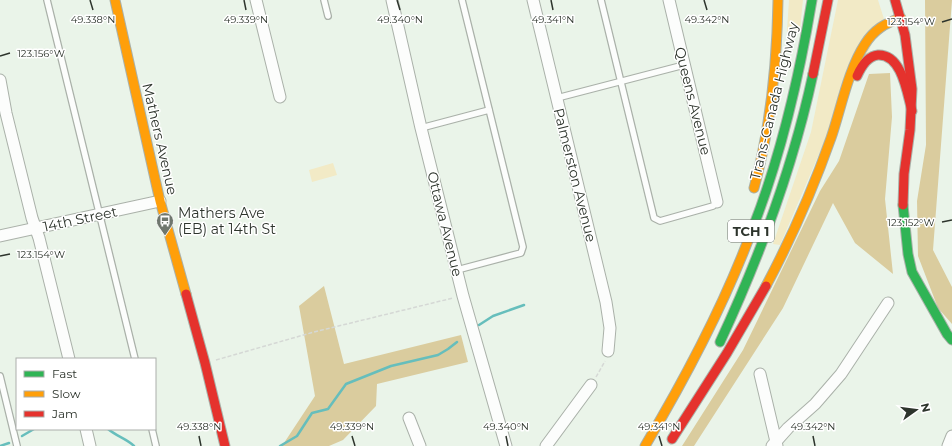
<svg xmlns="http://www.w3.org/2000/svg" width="952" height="446" font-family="Montserrat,sans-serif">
  <rect width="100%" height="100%" fill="#eaf4e9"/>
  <g fill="#f2eac6">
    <path d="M789,0h14l-3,29 -12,20 -1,-19z"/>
    <path d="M838,0h40l6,19 -65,135 -39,91 -7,-1 38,-112z"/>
    <path d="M333,163l4,12 -25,7 -3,-12z"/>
  </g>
  <g fill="#dacc9e">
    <path d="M925,0h27l-19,250 19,37v37l-14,-16 -20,-52 -1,-55 9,-56z"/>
    <path d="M890,73l2,44 -7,82 8,75 -38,-31 -22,-40 -50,105 -89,138h-12l61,-96 77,-159 19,-30 30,-87z"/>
    <path d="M324,286l20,78 117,-29 7,27 -91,22 -1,22 -33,34 -14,6h-47l33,-50 -16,-90z"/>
  </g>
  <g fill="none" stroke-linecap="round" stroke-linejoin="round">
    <g stroke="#66bebc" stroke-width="2.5">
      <path d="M479,325l14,-9 31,-11"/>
      <path d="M108,429c8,7 19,10 26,17"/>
      <path d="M22,436l12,-7"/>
      <path d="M0,446l9,-3"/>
      <path d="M280,446l17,-10 15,-23 16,-4 18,-25 45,-18 47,-11 10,-6 9,-7"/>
    </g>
    <g stroke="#aab1a9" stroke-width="8">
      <g id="lane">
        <path d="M47,0l88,359"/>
        <path d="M324,0l4,16"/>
        <path d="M601,0l53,218 6,3 53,-15 4,-4"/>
        <path d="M557,98l127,-33"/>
        <path d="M421,128l68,-18"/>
        <path d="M457,270l64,-17 2,-6 -61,-247"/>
        <path d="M0,376l17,70"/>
        <path d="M152,429l4,17"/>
      </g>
    </g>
    <g stroke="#aab1a9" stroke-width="13">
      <g id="street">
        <path d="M256,0l24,97"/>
        <path d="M392,0l29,128 42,168 43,150"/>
        <path d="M533,0l73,302 4,26 -2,23"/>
        <path d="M669,0l48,202"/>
        <path d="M0,80l6,33 26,105 7,20 30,121"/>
        <path d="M0,236l160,-35"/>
        <path d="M760,374l17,72"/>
        <path d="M409,418l11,28"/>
        <path d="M86,429l4,17"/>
        <path d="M546,446l45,-61"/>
        <path d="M772,446l16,-18 27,-24 26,-30 47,-71"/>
        <path d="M948,446l4,-10"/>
      </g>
    </g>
    <g stroke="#aab1a9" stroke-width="11">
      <g id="fast">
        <path d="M903,205l5,49 4,18 35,62 5,6"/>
        <path d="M752,230c29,-74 47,-152 60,-230"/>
        <path d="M720,342c40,-86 73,-175 93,-268"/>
      </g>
    </g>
    <g stroke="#aab1a9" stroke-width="11">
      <g id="slow">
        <path d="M115,0l45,201 26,93"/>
        <path d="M754,188c17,-62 23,-124 24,-188"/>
        <path d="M766,286c25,-47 47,-97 65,-148 10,-29 17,-68 34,-94 9,-14 20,-21 36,-26"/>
        <path d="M645,446c41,-69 79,-140 107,-216"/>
      </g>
    </g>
    <g stroke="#aab1a9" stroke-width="11">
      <g id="jam">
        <path d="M895,0l10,35 7,54 -2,41 -6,44 -1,31"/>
        <path d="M813,74l15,-74"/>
        <path d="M857,76c4,-9 10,-20 21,-21 24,-1 29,38 34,56"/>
        <path d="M186,294l19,69 20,83"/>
        <path d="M672,439l55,-86 39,-67"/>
      </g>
    </g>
    <g stroke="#d5d8d5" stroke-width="1.5" stroke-dasharray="4 2" stroke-linecap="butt">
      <path d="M216,360l98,-28 139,-34"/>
      <path d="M596,377l9,-16"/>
    </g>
    <use href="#lane" stroke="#fcfdfc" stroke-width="5.5"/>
    <use href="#street" stroke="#fcfdfc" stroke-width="11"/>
    <use href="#fast" stroke="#30b455" stroke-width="9"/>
    <use href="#slow" stroke="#ff9f0a" stroke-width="9"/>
    <use href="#jam" stroke="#e5322d" stroke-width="9"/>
  </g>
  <path fill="none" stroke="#2d342c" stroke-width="1.5" d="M90,0l3,10M244,0l2,10M397,0l3,10M551,0l2,10M704,0l3,10M942,22l10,-3M0,56l10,-3M942,222l10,-2M0,256l10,-2M199,436l2,10M352,436l3,10M506,436l2,10M659,436l3,10M813,436l2,10"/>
  <defs>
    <g id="bus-pin" transform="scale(0.9)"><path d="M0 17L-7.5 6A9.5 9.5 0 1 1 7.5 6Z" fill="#6f776e" stroke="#fff"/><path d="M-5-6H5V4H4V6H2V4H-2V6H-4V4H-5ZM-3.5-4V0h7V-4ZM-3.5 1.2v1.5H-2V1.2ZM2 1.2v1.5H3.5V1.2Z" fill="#fff"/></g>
  </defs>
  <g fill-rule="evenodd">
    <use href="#bus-pin" x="165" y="221"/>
  </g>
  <g text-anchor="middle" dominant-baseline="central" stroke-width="3" stroke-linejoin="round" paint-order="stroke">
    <rect fill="#fff" stroke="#6c716b" stroke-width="1" x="728" y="220" width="46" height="22" rx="3"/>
    <g font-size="13" font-weight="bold" fill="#2d342c">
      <text x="751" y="231">TCH 1</text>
    </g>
    <g font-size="14" fill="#2d342c" stroke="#fff">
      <text transform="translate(693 101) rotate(76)">Queens Avenue</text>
      <text transform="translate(774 101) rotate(-76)">Trans-Canada Highway</text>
      <text transform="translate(160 139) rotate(77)">Mathers Avenue</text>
      <text transform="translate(575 175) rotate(76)">Palmerston Avenue</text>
      <text transform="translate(80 219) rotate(-12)">14th Street</text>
      <text transform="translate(445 224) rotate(76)">Ottawa Avenue</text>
    </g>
    <g font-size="14" fill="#2d342c" stroke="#fff" text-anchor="start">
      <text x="178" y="213">Mathers Ave<tspan x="178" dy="16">(EB) at 14th St</tspan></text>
    </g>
  </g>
  <g font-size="10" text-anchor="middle" fill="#2d342c" stroke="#fff" stroke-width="3" stroke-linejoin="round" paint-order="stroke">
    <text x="93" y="23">49.338°N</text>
    <text x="246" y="23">49.339°N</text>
    <text x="400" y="23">49.340°N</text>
    <text x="553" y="23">49.341°N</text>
    <text x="707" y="23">49.342°N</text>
    <text x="911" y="25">123.154°W</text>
    <text x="41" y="57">123.156°W</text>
    <text x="911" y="226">123.152°W</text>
    <text x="41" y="258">123.154°W</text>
    <text x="199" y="430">49.338°N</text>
    <text x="352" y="430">49.339°N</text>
    <text x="506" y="430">49.340°N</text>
    <text x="659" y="430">49.341°N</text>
    <text x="813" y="430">49.342°N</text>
  </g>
  <rect x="16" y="358" width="140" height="72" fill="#ffffff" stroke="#abaeab"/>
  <rect x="24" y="371" width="20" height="6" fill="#30b455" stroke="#abaeab"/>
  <text x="52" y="378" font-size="12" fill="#2d342c">Fast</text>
  <rect x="24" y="391" width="20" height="6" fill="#ff9f0a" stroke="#abaeab"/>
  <text x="52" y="398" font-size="12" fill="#2d342c">Slow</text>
  <rect x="24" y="411" width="20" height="6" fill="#e5322d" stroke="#abaeab"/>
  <text x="52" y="418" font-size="12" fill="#2d342c">Jam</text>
  <g transform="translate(916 410) rotate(76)" stroke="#ffffff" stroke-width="3" paint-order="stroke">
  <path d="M0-3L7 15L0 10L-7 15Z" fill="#2d342c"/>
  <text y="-6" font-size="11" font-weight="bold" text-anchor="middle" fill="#2d342c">N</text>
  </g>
</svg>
